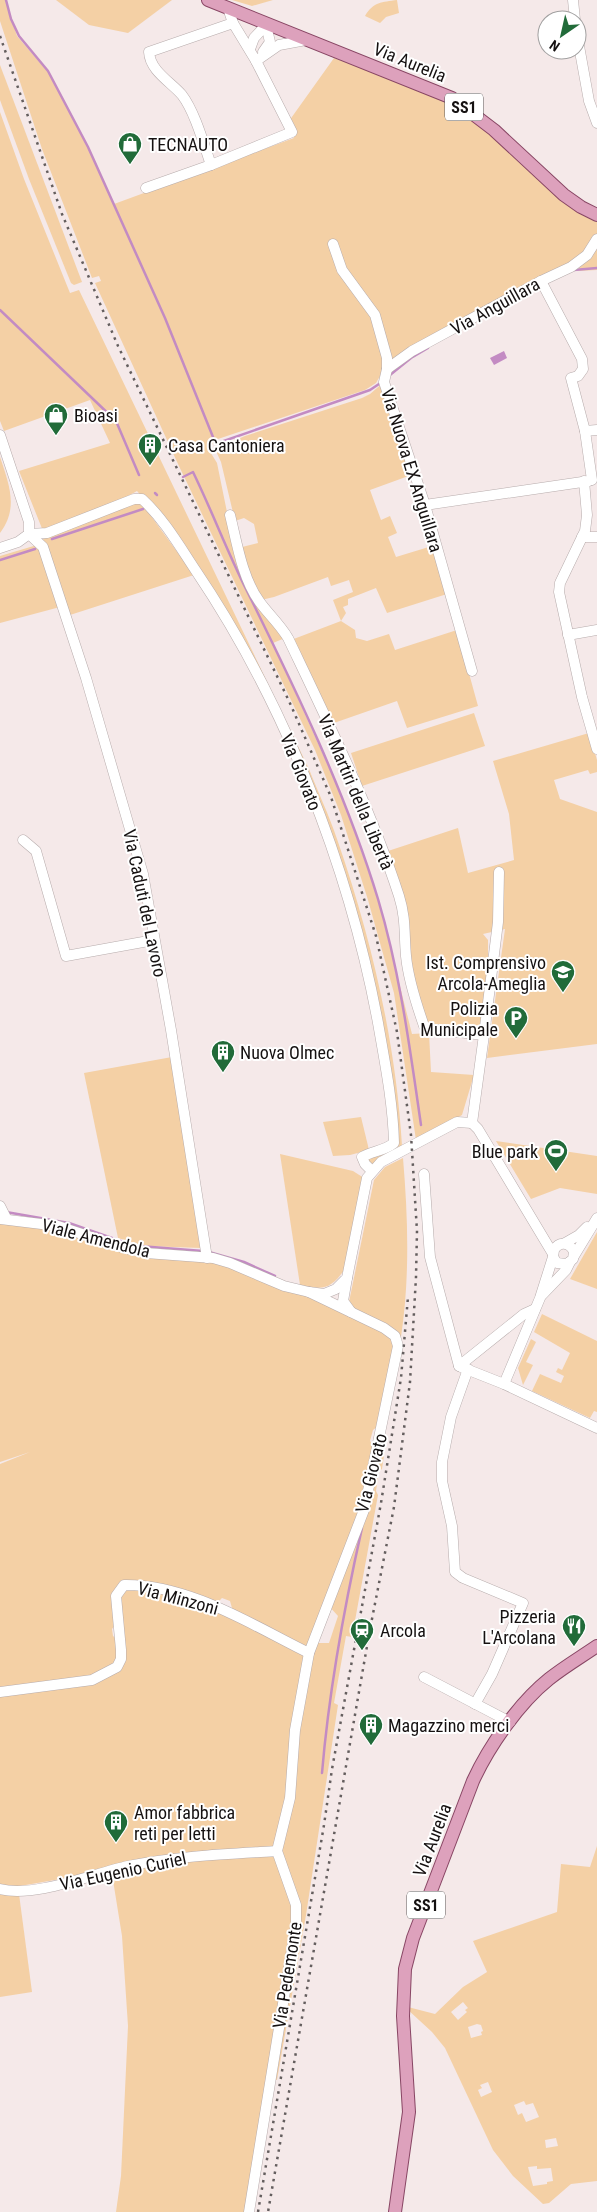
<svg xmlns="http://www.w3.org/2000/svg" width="597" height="2212" font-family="'Roboto Condensed',sans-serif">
  <rect width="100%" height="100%" fill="#f5e9e9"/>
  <g fill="#f4d0a5" fill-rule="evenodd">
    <path d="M0,0h6l11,36 31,36 40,75 26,57 180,-66 -5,-17 45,-63 78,28 52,25 121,105 12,6v13l-21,27 -193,109 -7,12 -11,7 -150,50 -6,10 8,13 11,54 19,68 38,53 -12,5 70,156 35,100 34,135 17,-1 2,39 43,3 -12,40 -46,25 -22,-147 -26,-93 -27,-85 -26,-65 -137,-286 -83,-181 6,-2 -2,-5 -7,2 -50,-129 -42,-128z"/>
    <path d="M56,0h116l-44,33 -39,-8z"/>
    <path d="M232,0h41l-21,6z"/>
    <path d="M397,0l2,13 -13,4 -6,6 -15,-7c8,-14 17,-14 32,-16z"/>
    <path d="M0,65l82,217 -8,3 -3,-2 -42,-104 -29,-79z"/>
    <path d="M0,112l24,67 46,114 9,-3 230,479c9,23 20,46 28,70 34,98 59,203 65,307l-30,18 -6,-3 29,-17 -33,-203 -93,-247 -104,-171 -28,-32 -25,14 -69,26 -24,-60 91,-28 -20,-43 -86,31 -4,-10z"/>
    <path d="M597,242v28l-20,1z"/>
    <path d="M384,382l30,92 -44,16 11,30 9,-4 7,17 -9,4 8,20 36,-11 15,48 -60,19 -11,-25 -28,11v6l-5,2 3,6 -5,8 14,9 1,8 11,3 22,-7 6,16 62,-20 21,76 -71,22 -10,-27 -66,23 -40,-84 50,-19 -8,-21 20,-8 -4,-12 -18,6 -3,-9 -54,20 -13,3 -7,-13 -12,-40 16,-4 -4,-19 -10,-6 -9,3 -14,-59 -6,-13 30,-13 117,-38 8,-4z"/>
    <path d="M0,457c9,27 19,51 0,76z"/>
    <path d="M136,502l7,3 51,70 -124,40 -27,-76 74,-28z"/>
    <path d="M37,545l4,3 19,59 -60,16v-67z"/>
    <path d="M474,713l11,33 -123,40 -11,-33z"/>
    <path d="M589,733l8,27v12l-7,2 -2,-4 -34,10 6,19 37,13v232l-110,14 18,-129 -22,5 5,6v26l-6,59 -53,2 -14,-41 -27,-135 70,-23 10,45 46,-13 -5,-46 -16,-53z"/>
    <path d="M172,1057l29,191 -56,-2 -27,-8 -34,-165z"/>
    <path d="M361,1117l8,33 -19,5 -17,1 -10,-34z"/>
    <path d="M496,1141l101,15v38l-37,-6 -29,11z"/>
    <path d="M280,1154l73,17 11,7 -19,91c-15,21 -22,21 -45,16z"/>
    <path d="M403,1158c5,60 7,119 -2,179l-12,-9 -33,-15 -7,-11 25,-122 11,-13z"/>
    <path d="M0,1220l42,5 81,24 90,11 137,53 46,28 -14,82 -9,7 -3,11 6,9 -14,60 -54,141 -74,-36 -4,-14 -8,-3 -6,6 -92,-20 -10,12 2,28 -4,5 1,7 5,4 2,19 -16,14 -104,18v-227l30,-12 -30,10z"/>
    <path d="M597,1232v57l-27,-10z"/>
    <path d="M542,1314l55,27v71l-3,-1 -4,7 -58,-27 8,-17 21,9 3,-7 -8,-4 2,-4 4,2 8,-17 -36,-21z"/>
    <path d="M531,1339l5,3 -10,20 7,3 -10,20 -5,-17z"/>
    <path d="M382,1434l5,1 -5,34 -3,2 -3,20 2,4 -26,142 -6,-1 -12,67 4,2 -32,210 -29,165 -5,-1 27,-165 -20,-64 18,-120 13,-72 8,-15h11l9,-27 -9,-10 19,-48z"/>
    <path d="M125,1586l83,18 99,49 -17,120 -14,76 -204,28 -58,10h-14v-194l92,-12 25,-13v-71z"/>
    <path d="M597,1846v335l-26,3 -22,19 -6,1 -30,-28 -20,-26 -48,-102 -13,-16 -25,-23 1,-2 27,7 28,-27 24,-15 -14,-31 84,-29 4,-48 29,3zM463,2002l5,6 -3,2 2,2 -9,8 -7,-8zM477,2024l4,1 2,6 -2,1 1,3 -11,3 -3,-11zM488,2082l4,10 -11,5 -3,-7 4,-2 -2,-3zM524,2101l2,4 7,-2 6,14 -13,5 -4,-9 -4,2 -4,-10zM556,2138l2,8 -12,2 -1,-8zM537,2166v3l14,-1 2,13 -6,1v2l-14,2 -5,-19z"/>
    <path d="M270,1853l9,11 15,47 -48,301h-130l5,-36 7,-150 -6,-90 -10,-62 72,-15z"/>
    <path d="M0,1891l19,3 13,98 -32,5z"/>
  </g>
  <path fill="#c38bc3" d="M504,351l3,7 -13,7 -4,-7z"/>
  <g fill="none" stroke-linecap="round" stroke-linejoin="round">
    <g stroke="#c38bc3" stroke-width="2.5">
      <path d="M6,0l5,19 8,17 29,35 40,76 77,171 50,124 3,1 152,-53 12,-8"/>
      <path d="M574,270l23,-2"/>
      <path d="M0,310l116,111 23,54"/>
      <path d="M390,375l21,-17 17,-10"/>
      <path d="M183,477l10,-5c19,39 34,79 53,117 50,101 99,202 132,310 22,73 32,150 43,226"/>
      <path d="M155,493l2,2"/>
      <path d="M52,539l91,-30"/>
      <path d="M0,560l35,-11"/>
      <path d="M6,1212l63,11 60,21"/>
      <path d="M139,1246l64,5"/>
      <path d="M209,1252l35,10 31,14"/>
      <path d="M322,1773c7,-83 22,-165 40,-245"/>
    </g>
    <g stroke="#b7acac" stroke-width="11">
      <g id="minor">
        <path d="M573,0l2,20"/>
        <path d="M577,35l12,66 8,22"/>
        <path d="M250,49l4,-11 12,-13"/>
        <path d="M263,52l7,-10 -4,-17"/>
        <path d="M256,61l23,-16 27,-5"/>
        <path d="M211,165c-7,-20 -16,-53 -29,-70 -11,-13 -32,-24 -33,-43l84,-29"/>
        <path d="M146,188l65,-23 81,-33 -36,-71 -23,-38 -5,-15"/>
        <path d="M333,244l9,26 33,45 12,43v11l-3,13 41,123 47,166"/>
        <path d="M541,281l41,78 1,10 -5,7 -7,2 14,53 7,49"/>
        <path d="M387,369l25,-18 129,-70 30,-14 16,-12 10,-16"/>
        <path d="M585,431l12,-1"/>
        <path d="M0,435l29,87v12"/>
        <path d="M584,481l3,34 -2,16 -25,52 -1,9 23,105 15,52"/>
        <path d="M425,505l164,-24"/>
        <path d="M230,515c7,28 12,62 29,86 9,13 20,22 29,37 40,84 82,169 111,258 7,22 5,38 7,60 2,21 11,50 18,70l7,3 53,6 -12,88"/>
        <path d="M29,534l18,-1 87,-34h8c22,20 38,48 54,72 89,132 153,296 182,452 7,40 15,80 16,120 -10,8 -21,8 -32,14l3,7 7,7"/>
        <path d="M29,534l14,13 43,131 57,196 28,156 36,228"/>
        <path d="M582,537h15"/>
        <path d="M0,548l18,-6 11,-8"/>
        <path d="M568,635l29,-5"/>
        <path d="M23,840l13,11 30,105 88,-16"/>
        <path d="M484,1035l14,-113 1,-50"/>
        <path d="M472,1123l6,6 75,125"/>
        <path d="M424,1174l6,83 29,109"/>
        <path d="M0,1206l6,12"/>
        <path d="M0,1219l58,7 66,22 22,5 67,5 17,5 54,23 25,6 15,2 12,-5 11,-11 20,-100 14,-16 76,-40 15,1"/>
        <path d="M565,1243l14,-8 8,-8"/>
        <path d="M574,1256l23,-38"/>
        <path d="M347,1278l-4,23 8,11"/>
        <path d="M542,1295l24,-25 4,-8"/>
        <path d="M459,1366l65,-52 11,-5"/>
        <path d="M461,1367l43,17 93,44"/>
        <path d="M468,1369l-17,48 -9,45v19l10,45 3,46 8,6 60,25 -31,71 -17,30"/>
        <path d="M504,1384l36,-86 13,-41 1,-7c5,-9 16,-8 20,2l-1,7 -6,5 -10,-1 -4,-6"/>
        <path d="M424,1677l86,45"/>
        <path d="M0,1692l92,-12 25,-13 4,-8v-9l-5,-54 8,-11c65,-1 128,40 185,68"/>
        <path d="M0,1889c34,9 92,-15 128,-23 49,-10 99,-12 149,-15"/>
        <path d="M249,2212l47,-288v-19l-19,-54 13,-53 5,-68 14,-77 55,-143 34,-164 -3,-10 -11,-8 -75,-36"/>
      </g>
    </g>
    <g stroke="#884664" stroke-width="14">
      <g id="major">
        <path d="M208,0l244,98 42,32 70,65 17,12 16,8"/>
        <path d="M395,2212l14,-100 -6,-96 2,-47 8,-31 60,-157c16,-35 46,-78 76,-102 15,-12 32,-22 48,-33"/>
      </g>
    </g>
    <use href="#minor" stroke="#fff" stroke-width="10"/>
    <use href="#major" stroke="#dda1bc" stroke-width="12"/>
    <g stroke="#645e5e" stroke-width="2.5" stroke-dasharray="2.5 5" stroke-linecap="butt">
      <path d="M0,36l62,178 56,132 171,355 42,96 45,139 21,96 14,103 6,96 -1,46 -6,105 -16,125 -24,122 -102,583"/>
      <path d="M258,2212l66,-387 8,-56 49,-266 20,-125 7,-81"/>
    </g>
  </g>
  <defs>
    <g id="shop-pin" transform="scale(1.25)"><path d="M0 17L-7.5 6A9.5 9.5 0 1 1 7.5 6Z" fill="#216b39" stroke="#fff"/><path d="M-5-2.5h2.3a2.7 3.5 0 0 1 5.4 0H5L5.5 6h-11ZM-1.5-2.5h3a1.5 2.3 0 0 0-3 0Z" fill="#fff"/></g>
    <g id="building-pin" transform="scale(1.25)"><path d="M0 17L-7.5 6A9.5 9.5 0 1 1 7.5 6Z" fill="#216b39" stroke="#fff"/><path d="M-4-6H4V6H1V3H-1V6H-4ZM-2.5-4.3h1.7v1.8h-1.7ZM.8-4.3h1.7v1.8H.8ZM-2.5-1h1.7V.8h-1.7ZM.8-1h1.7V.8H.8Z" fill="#fff"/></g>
    <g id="school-pin" transform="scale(1.25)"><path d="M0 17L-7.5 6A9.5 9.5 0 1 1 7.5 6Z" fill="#216b39" stroke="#fff"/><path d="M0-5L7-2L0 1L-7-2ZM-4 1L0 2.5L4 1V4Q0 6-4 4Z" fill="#fff"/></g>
    <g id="parking-pin" transform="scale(1.25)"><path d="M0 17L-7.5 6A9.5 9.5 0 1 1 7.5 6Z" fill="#216b39" stroke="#fff"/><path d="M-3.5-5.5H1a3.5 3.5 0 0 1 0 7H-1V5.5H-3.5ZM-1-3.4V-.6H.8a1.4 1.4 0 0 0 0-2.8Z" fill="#fff"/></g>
    <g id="stadium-pin" transform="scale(1.25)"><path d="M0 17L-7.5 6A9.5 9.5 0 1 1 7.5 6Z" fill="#216b39" stroke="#fff"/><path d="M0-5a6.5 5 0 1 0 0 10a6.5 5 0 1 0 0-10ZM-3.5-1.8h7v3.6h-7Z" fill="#fff"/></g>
    <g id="restaurant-pin" transform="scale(1.25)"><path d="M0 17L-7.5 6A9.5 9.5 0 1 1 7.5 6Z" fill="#216b39" stroke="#fff"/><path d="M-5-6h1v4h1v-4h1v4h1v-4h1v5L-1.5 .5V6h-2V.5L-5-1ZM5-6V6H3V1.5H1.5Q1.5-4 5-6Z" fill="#fff"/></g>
    <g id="station-pin" transform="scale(1.25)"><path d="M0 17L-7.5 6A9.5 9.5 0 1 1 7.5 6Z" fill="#216b39" stroke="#fff"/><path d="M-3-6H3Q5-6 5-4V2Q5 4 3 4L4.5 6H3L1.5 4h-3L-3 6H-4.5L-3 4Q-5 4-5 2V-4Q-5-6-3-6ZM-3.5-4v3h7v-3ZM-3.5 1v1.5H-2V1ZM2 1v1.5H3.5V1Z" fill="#fff"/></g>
  </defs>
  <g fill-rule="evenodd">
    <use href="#shop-pin" x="130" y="144"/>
    <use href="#shop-pin" x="56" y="415"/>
    <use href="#building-pin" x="150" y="445"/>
    <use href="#school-pin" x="563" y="972"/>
    <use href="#parking-pin" x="516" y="1018"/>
    <use href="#building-pin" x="223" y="1052"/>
    <use href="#stadium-pin" x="556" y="1151"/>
    <use href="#restaurant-pin" x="574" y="1626"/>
    <use href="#station-pin" x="362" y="1630"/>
    <use href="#building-pin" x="371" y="1725"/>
    <use href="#building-pin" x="116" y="1822"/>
  </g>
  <g text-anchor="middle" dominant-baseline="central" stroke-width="4" stroke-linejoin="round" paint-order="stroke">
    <g fill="#fff" stroke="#5b5858" stroke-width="1">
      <rect x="445" y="93.5" width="38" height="27" rx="4"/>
      <rect x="407" y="1891.5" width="38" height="27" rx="4"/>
    </g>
    <g font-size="16" font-weight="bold" fill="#151111">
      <text x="464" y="107">SS1</text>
      <text x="426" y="1905">SS1</text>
    </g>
    <g font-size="18" fill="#151111" stroke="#fff">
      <text transform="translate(410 62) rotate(22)">Via Aurelia</text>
      <text transform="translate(495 306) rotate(-29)">Via Anguillara</text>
      <text transform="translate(412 470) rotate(73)">Via Nuova EX Anguillara</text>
      <text transform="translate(301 772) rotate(68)">Via Giovato</text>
      <text transform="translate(356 792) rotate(67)">Via Martiri della Libertà</text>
      <text transform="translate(145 903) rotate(78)">Via Caduti del Lavoro</text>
      <text transform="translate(96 1238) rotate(14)">Viale Amendola</text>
      <text transform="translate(371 1473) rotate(-76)">Via Giovato</text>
      <text transform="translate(178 1598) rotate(15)">Via Minzoni</text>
      <text transform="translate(432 1840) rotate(-69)">Via Aurelia</text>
      <text transform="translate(123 1871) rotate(-12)">Via Eugenio Curiel</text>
      <text transform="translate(287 1975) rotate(-81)">Via Pedemonte</text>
    </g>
    <g font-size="18" fill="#151111" stroke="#fff" text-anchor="start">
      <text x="148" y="144">TECNAUTO</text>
      <text x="74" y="415">Bioasi</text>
      <text x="168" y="445">Casa Cantoniera</text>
      <text x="546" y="962" text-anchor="end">Ist. Comprensivo<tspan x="546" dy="21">Arcola-Ameglia</tspan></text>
      <text x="498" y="1008" text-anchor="end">Polizia<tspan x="498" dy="21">Municipale</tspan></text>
      <text x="240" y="1052">Nuova Olmec</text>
      <text x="538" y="1151" text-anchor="end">Blue park</text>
      <text x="556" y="1616" text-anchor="end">Pizzeria<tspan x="556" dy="21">L'Arcolana</tspan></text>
      <text x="380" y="1630">Arcola</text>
      <text x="388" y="1725">Magazzino merci</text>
      <text x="134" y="1812">Amor fabbrica<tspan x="134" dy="21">reti per letti</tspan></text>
    </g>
  </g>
  <g transform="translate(562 35) rotate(214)"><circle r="24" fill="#ffffff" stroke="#a1a0a0"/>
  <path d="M0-4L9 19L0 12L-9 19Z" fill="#216b39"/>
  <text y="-8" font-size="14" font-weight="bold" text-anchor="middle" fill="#151111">N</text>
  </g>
</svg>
